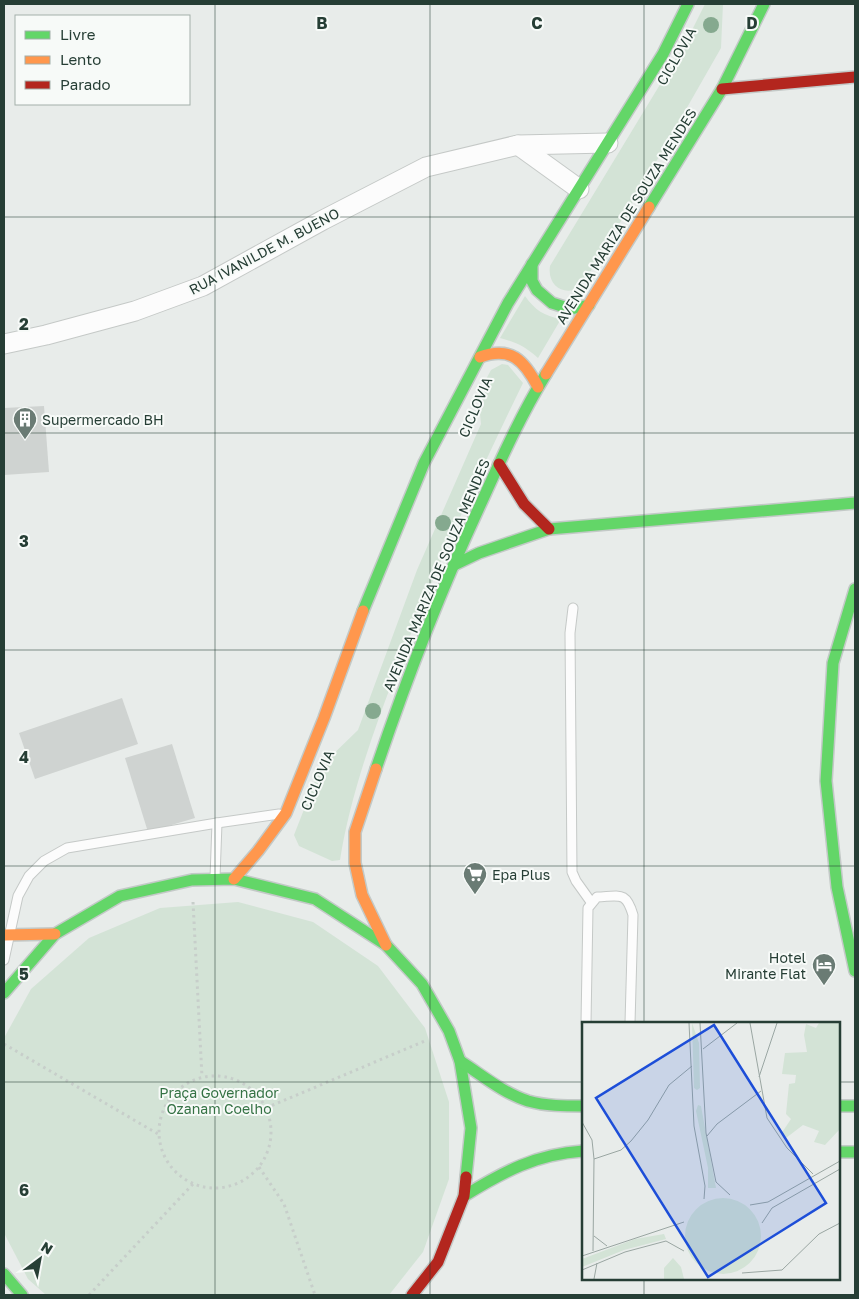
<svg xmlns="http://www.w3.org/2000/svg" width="859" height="1299" font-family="'Golos Text',sans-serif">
  <rect width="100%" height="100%" fill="#e8ecea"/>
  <g fill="#d3e3d6">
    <path d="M705,4h18l-2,44 -80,140 -60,99c-17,10 -34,-1 -31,-21l137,-226z"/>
    <path d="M525,296c10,14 19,20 36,23l-23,39c-12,-11 -22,-16 -38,-20z"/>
    <path d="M502,364l6,1 15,18c-45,92 -87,185 -124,281 -24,63 -48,128 -59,196l-8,1 -33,-15 -5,-11 27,-69 37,-36 59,-160 64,-146 -3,-30 13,-24z"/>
    <path d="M238,902l75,20 65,44 47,62 24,74v77l-26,73 -34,43h-343l-18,-16 -24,-46v-195l27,-49 58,-51 71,-30z"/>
  </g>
  <g fill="#cfd3d1">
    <path d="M44,406l5,66 -45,3v-67z"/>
    <path d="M122,698l16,46 -103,35 -16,-46z"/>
    <path d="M172,744l23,74 -47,14 -23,-74z"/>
  </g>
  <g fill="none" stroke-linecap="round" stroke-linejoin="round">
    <g stroke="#c5c9c7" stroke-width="11">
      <g id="lane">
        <path d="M573,608l-3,25 2,239 4,9 15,21"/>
        <path d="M215,878l2,-55 62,-9"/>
        <path d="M4,960l14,-64 11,-20 15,-15 23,-13 150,-25"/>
        <path d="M586,1023l2,-115 9,-11c23,-1 29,-6 36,18l-3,108"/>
      </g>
    </g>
    <g stroke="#c5c9c7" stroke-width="21">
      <g id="street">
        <path d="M518,145l61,44"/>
        <path d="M4,344l42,-9 89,-24 68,-25 120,-66 103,-53 92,-22 90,-2"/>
      </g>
    </g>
    <g stroke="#c3c9c7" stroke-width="14">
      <g id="fast">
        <path d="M649,207l73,-118 42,-85"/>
        <path d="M532,264v17l5,9 15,13 19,6 18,-4"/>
        <path d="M454,565l25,-12 70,-24 306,-26"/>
        <path d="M855,589l-22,74 -7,118 11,106 18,84"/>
        <path d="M363,611l61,-148 84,-160 155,-249 25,-50"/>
        <path d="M376,769c31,-92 66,-182 107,-270 19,-42 39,-86 63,-125"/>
        <path d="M4,993l51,-59 65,-38 72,-16 42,-1 81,20 71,46 36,39 27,47 11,30 11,67 -5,49"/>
        <path d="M460,1061c22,14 43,32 68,40 18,5 37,5 55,5"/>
        <path d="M838,1106h17"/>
        <path d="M838,1152h17"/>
        <path d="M464,1196c39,-24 72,-42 119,-45"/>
        <path d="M4,1274l18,21"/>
      </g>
    </g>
    <g stroke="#c3c9c7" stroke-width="14">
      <g id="slow">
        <path d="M480,357c31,-11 44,3 58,30"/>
        <path d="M546,374l103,-167"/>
        <path d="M376,769l-21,63v31l7,32 24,50"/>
        <path d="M234,879l24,-28 28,-38 38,-95 39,-107"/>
        <path d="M4,935l51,-1"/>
      </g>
    </g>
    <g stroke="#c3c9c7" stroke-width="14">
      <g id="jam">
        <path d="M722,89l133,-12"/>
        <path d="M499,464l25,40 25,25"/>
        <path d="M412,1295l26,-33 26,-66 2,-19"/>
      </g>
    </g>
    <g stroke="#c7ceca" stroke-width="3" stroke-dasharray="2.5 4" stroke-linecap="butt">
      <path d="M193,902l9,175"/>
      <path d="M4,1044l154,90"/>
      <circle cx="215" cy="1132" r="56"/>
      <path d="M266,1108l161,-68"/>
      <path d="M259,1167l25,37 31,91"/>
      <path d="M89,1295l104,-111"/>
    </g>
    <use href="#lane" stroke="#fcfcfc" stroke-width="9"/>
    <use href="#street" stroke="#fcfcfc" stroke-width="19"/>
    <use href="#fast" stroke="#63d668" stroke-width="11"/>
    <use href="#slow" stroke="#ff974d" stroke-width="11"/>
    <use href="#jam" stroke="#b3261e" stroke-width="11"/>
  </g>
  <g fill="#85a98f">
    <circle cx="711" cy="25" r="8"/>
    <circle cx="443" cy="523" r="8"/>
    <circle cx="373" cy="711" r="8"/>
  </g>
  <path fill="none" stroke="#263e35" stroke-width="1" stroke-opacity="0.55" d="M215,4v1291M430,4v1291M644,4v1019M4,217h851M4,433h851M4,650h851M4,866h851M4,1082h579M838,1082h17M644,1278v17"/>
  <defs>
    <g id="building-pin" transform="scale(1.25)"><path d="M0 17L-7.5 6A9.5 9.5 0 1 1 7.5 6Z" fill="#6a7b74" stroke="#f7faf8"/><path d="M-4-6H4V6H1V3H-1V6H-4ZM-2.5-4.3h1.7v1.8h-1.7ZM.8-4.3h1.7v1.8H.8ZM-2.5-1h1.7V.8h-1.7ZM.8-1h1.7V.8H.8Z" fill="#fff"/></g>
    <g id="supermarket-pin" transform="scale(1.25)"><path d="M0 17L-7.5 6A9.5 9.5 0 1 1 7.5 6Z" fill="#6a7b74" stroke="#f7faf8"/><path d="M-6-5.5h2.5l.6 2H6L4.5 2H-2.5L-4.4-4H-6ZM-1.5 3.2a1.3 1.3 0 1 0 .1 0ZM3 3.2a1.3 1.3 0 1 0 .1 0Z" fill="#fff"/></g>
    <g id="hotel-pin" transform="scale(1.25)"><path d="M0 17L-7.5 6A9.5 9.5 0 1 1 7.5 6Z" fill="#6a7b74" stroke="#f7faf8"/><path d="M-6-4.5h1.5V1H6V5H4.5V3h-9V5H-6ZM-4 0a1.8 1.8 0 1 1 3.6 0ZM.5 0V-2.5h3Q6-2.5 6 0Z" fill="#fff"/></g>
  </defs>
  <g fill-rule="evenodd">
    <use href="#building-pin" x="25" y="419"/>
    <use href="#supermarket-pin" x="475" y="874"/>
    <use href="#hotel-pin" x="824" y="965"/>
  </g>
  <g text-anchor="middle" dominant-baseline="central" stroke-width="4" stroke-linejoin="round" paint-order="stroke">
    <g font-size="14" fill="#263e35" stroke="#f7faf8">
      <text transform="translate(676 56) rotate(-60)">CICLOVIA</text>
      <text transform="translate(626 216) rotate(-58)">AVENIDA MARIZA DE SOUZA MENDES</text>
      <text transform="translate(264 251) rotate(-28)">RUA IVANILDE M. BUENO</text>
      <text transform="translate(475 407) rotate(-67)">CICLOVIA</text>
      <text transform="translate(436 575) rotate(-67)">AVENIDA MARIZA DE SOUZA MENDES</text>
      <text transform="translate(317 780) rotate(-67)">CICLOVIA</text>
    </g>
    <g font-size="14" fill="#263e35" stroke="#f7faf8" text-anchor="start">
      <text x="42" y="419">Supermercado BH</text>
      <text x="492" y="874">Epa Plus</text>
      <text x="806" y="957" text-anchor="end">Hotel<tspan x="806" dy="16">Mirante Flat</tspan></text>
    </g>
    <g font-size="14" fill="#347244" stroke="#f7faf8">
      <text x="219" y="1092">Praça Governador<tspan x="219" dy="16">Ozanam Coelho</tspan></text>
    </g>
  </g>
  <g transform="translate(582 1022)">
    <rect width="258" height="258" fill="#e8ecea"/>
    <path d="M110,1l7,20 1,45 -3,2 -3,-2zM237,1h20v107l-14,15 -11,-3 5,-11 -16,-6 -17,13 -5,-4 10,-15 -5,-5 3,-30 6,-1 1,-8 -14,-1 3,-21 22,-1 -3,-17 2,-11 10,4zM116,83l3,1 15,82h-8v-20l-12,-57zM103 214a38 38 0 1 1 76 0a38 38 0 1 1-76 0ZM82,212l2,5 -42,11 -42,17v-8l53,-20zM91,236l8,9 3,12h-20v-11z" fill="#d3e3d6"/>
    <path fill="none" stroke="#9aa6a2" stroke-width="1" d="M107,1l5,103 11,60 -1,13M118,1l6,110 10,49 14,13M168,1l17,95 20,30 26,26M121,27l34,-26M177,55l18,-54M0,100l10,18 2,19 -1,92M125,114l10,-12 44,-33M12,137l27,-9 10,-9 17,-21 21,-35 23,-19M168,183l18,-3 72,-41M180,201l10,-15 68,-39M12,214l13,10M0,234l102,-34M0,248l43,-18 41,-11 18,10M160,251l40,-3 37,-36 21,-11M12,257l3,-16"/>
    <path fill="#1d4ed8" fill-opacity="0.15" stroke="#1d4ed8" stroke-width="2.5" d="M132,3l112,178 -118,74 -112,-179z"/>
    <rect width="258" height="258" fill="none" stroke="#263e35" stroke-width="2.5"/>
  </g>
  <g font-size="16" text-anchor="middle" font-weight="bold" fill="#263e35" stroke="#f7faf8" stroke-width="4" stroke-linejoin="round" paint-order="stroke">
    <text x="322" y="29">B</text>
    <text x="537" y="29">C</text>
    <text x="752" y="29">D</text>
    <text x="24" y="330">2</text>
    <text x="24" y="547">3</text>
    <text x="24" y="763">4</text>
    <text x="24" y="980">5</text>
    <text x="24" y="1196">6</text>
  </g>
  <rect width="859" height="1299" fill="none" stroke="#263e35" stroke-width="10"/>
  <rect x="15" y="15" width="175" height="90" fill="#f7faf8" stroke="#a3afaa"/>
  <rect x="25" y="31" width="25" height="8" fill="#63d668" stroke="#a3afaa"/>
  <text x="60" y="40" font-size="15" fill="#263e35">Livre</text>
  <rect x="25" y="56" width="25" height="8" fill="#ff974d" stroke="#a3afaa"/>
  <text x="60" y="65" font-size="15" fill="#263e35">Lento</text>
  <rect x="25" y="81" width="25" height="8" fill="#b3261e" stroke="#a3afaa"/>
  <text x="60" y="90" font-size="15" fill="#263e35">Parado</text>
  <g transform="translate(40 1259) rotate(32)" stroke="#f7faf8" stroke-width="4" paint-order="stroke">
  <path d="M0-4L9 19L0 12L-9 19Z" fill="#263e35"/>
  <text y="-8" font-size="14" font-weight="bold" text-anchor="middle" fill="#263e35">N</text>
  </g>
</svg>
